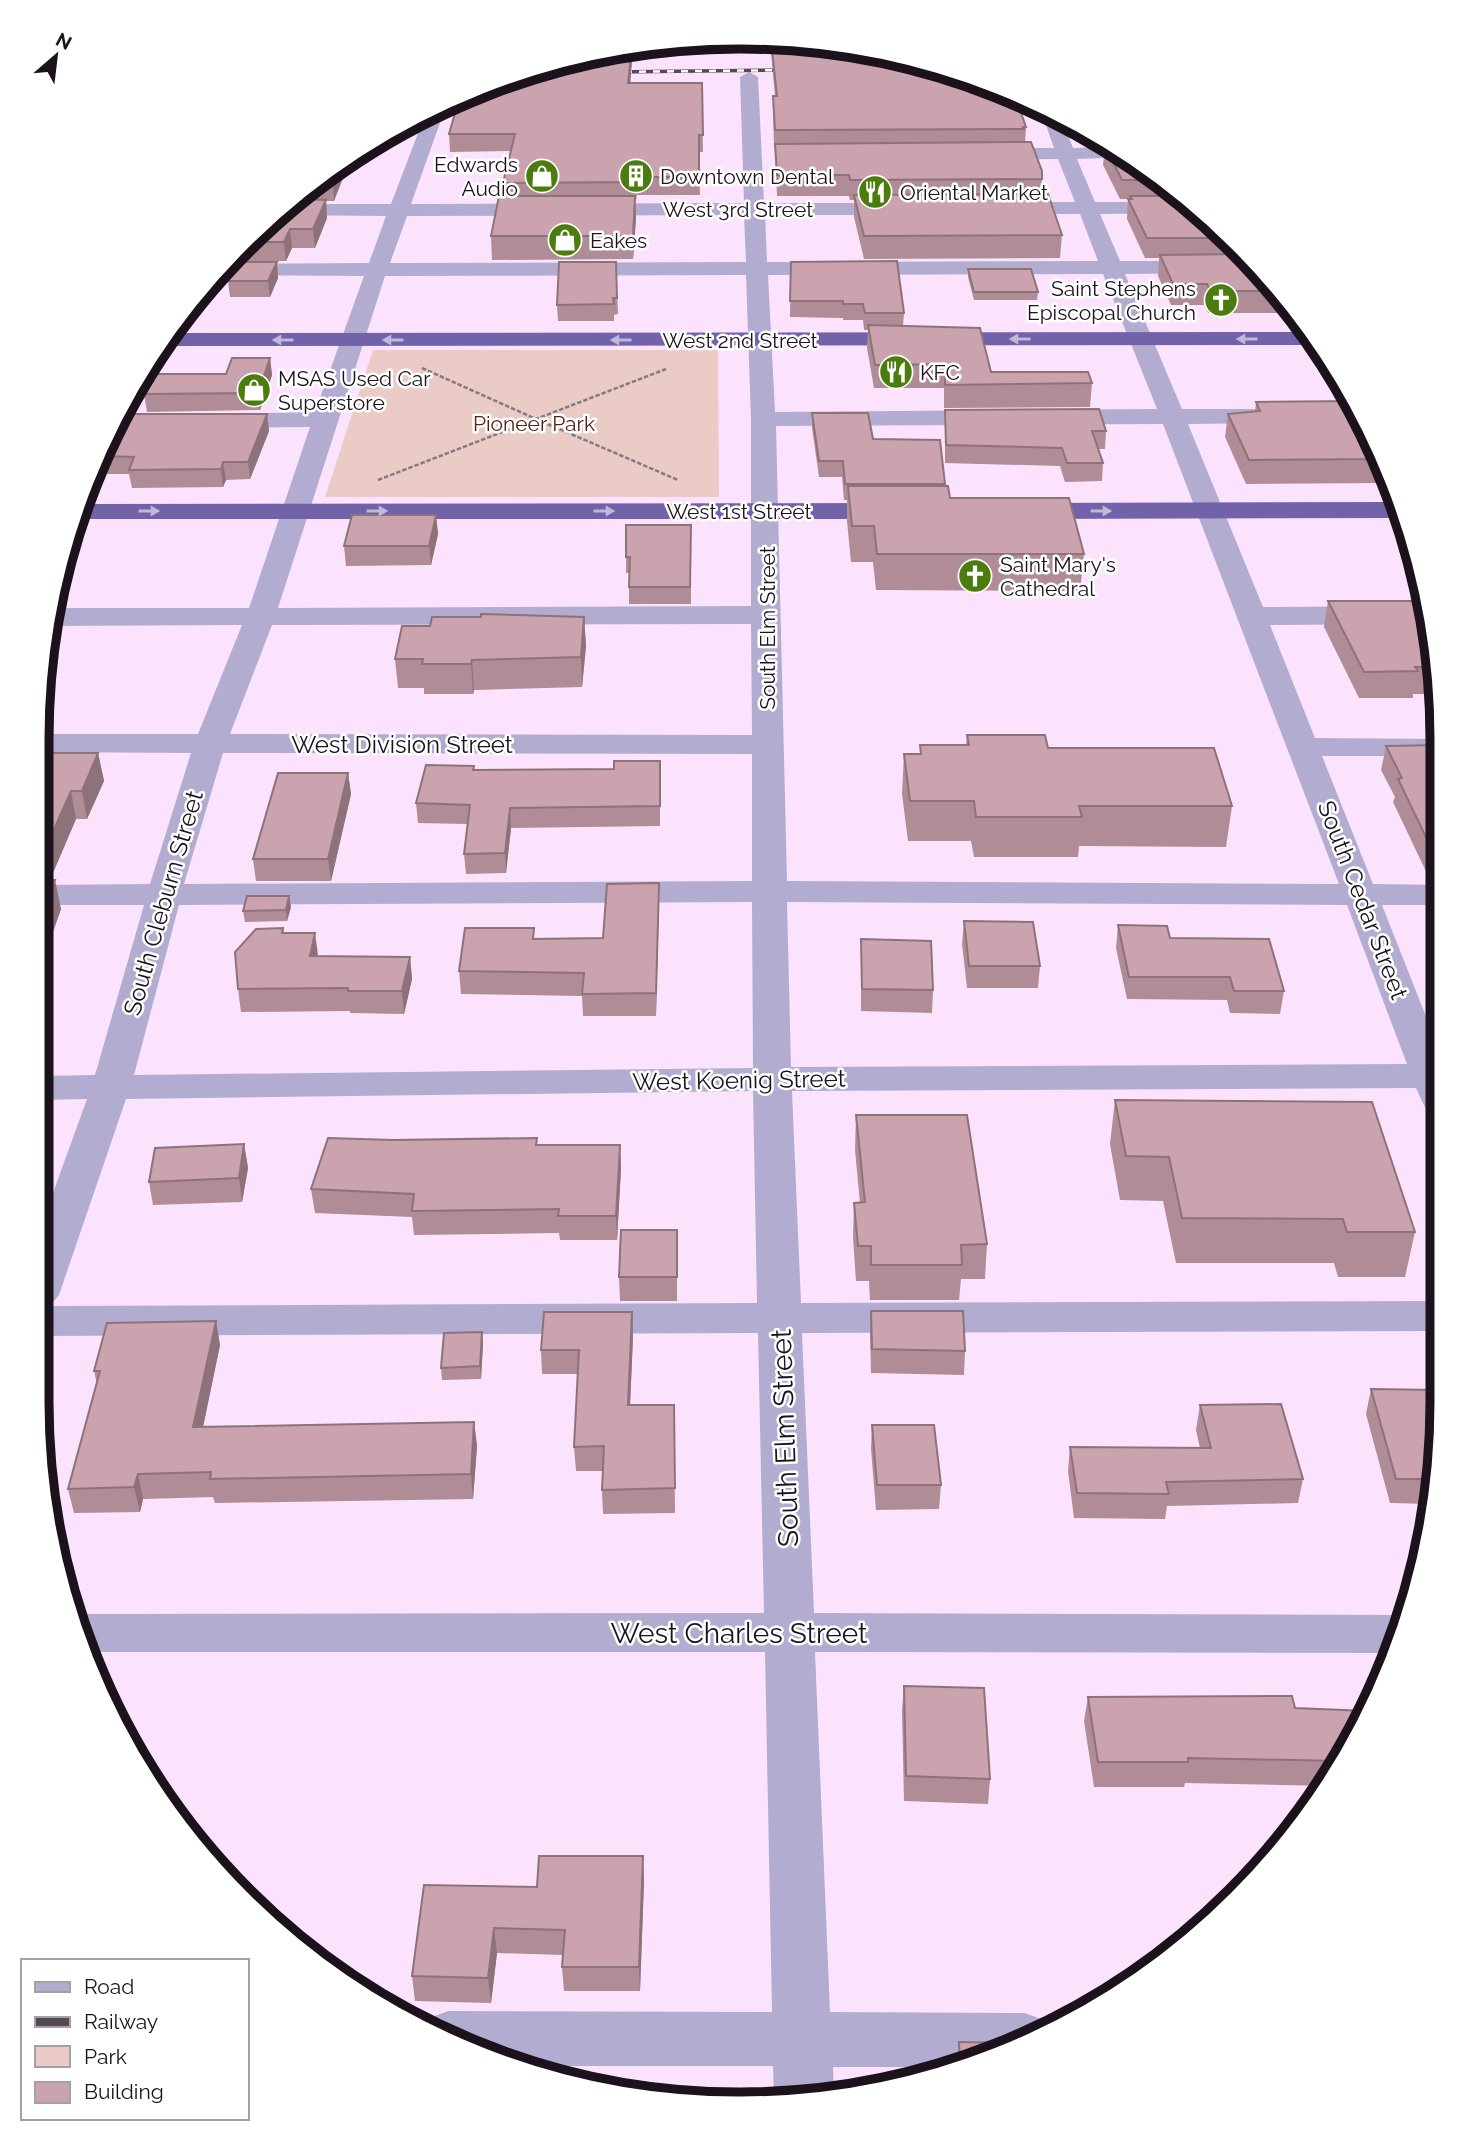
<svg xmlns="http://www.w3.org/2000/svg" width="1479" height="2141" font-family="Raleway,sans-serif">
  <rect width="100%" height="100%" fill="#fce3fd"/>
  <path fill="#eacbc5" d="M373,350h345l1,147h-394z"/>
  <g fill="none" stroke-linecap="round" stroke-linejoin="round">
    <g stroke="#887789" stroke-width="2.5" stroke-dasharray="4.5 2" stroke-linecap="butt">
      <path d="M422,368l114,51 130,-50"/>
      <path d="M378,480l158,-61 142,61"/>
    </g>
    <g fill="#b2add0" fill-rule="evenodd">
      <path d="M740,37l15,1 1,4 -8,5 -6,-1z"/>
      <path d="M749,72l9,5 6,126h142l7,2 3,4 -3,4 -7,2h-141l2,47 331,-1 -18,-47h-79l-7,-2 -3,-4 3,-4 7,-2h74l-17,-43 -76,1 -10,-6 10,-6h72l-8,-23 5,-12 15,8 -2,4 9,23 42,-1 17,10 -55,2 18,43h92l13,11 -100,1 20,47h92l8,1 3,5 -3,5 -8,1 -87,1 57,135h97l9,2 3,5 -3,5 -9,2 -91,1 75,183 166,-1 1,18 -160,1 45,113 127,1v17h-120l51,128 69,1v20h-60l60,152v60l-14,-3 -12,-26 -624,3 9,212 641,-2v30l-640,2 12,280 592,2 -12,38 -579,-1 15,360 195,1 21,8 5,11 -105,35h-113l1,29 -59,6 -1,-2 -1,-34h-247l-56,-15 -46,-25 3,-7 21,-8 324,1 -7,-360h-681l-13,-38 693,-1 -6,-280 -721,3v-99l50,-138 -50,1v-24l58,-1 49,-170h-107v-20l113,-1 41,-131 -154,-1v-18h161l44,-109 -193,1 1,-18h199l61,-181 -96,1 -9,-2 -3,-5 3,-5 9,-2 101,-2 49,-136 -150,-1 10,-11 145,-1 17,-47 -109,-1 13,-11h101l34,-89 17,-10 3,4 -34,95 333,-1 -4,-126zM744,215l2,47 -356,1 17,-47zM1103,274l54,135 -382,3 -7,-137zM746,275l5,144v187l-473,2 107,-332zM1163,424l176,460 -552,-3 -11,-455zM751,624l1,111 -522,-1 42,-109zM223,753l529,1v127l-568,3zM752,902l1,166 -619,7 45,-170zM787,902l560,3 60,159 -616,3zM753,1091l4,212 -707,3 9,-11 67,-196z"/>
    </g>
    <g fill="#7162aa" fill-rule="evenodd">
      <path d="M1310,332l10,13 -1159,1 8,-13z"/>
      <path d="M1395,502l5,15 -3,1 -376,1 -9,-2 -4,-6 4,-6 9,-2z"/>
      <path d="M898,503l9,2 4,6 -4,6 -9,2h-820l6,-15z"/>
    </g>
    <g stroke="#564956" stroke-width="3.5">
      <g id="rail">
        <path d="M863,65l60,-1"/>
        <path d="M611,72l182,-2"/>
      </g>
    </g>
    <use href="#rail" stroke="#fff" stroke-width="2.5" stroke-dasharray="7" stroke-linecap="butt"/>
  </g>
  <g fill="#af8c96">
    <path d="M770,40l103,10 2,15 151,62 -1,15 17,37 -1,15 21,41 -2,23 -196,1 -10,-42v-17h-4l-1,-4h-72l-2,-50h-1l-1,-34v-16h2z"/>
    <path d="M633,47l-3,36h72l1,69h-4l1,43h-63l-1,6h-1l1,17 -3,41 -141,1 -1,-24 13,-40 -1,-13 8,-32 -61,1 -1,-18 154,-84z"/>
    <path d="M375,141l-5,11h-16z"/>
    <path d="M1105,146l25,9 107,88 57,70h-86l-4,-8h-33l-13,-29 1,-18h-14l-18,-39 1,-20h-8l-17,-34z"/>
    <path d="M349,155l-15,46h-8l1,17 -12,30h-23l-6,13h-39l-2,-19 1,-2z"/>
    <path d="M277,262l1,16 -8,19h-40l-2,-16z"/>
    <path d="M616,262l2,52 -4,1v6h-56l-1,-16z"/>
    <path d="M791,262l113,51 -1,13 88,46 101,11 -2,24 -146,1v-20h-70l-7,-40 1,-18h-4l-1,-10h-20v-2l-53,-1z"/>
    <path d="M968,269l70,23 -1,8h-63l-6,-23z"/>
    <path d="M270,358l2,17 -12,35 -113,2 -3,-18 82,-20z"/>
    <path d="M1256,402l114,26 18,55 -142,1 -21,-47 3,-23 27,-2z"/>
    <path d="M945,410l161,21 -1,18h-6l4,14 -1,18 -37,1 -5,-16 -115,-3z"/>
    <path d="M812,413l61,26 67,1 5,46 5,12 134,56 -4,37 -204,-1 -3,-28h-22l-4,-41v-21h-3l-2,-23h-23l-7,-49z"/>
    <path d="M267,414l2,17 -19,48 -24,1 -3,7 -91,1 -3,-14h-35l15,-46z"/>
    <path d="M436,515l2,19 -7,31 -85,1 -2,-20z"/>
    <path d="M626,525h65v79h-62v-31h-3z"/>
    <path d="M1328,601l101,2 9,91h-25v4h-54l-35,-71z"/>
    <path d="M584,617l2,29 -4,41 -108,3 -1,4h-49v-6h-26l-3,-29 35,-33z"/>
    <path d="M967,735l81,13 184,58 -6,41 -147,-1 -1,11h-104l-3,-16h-63l-6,-47 2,-40h16v-9h46z"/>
    <path d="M1442,745v138l-11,-1 -38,-80 2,-5 -14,-27 5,-24z"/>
    <path d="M37,753h61l6,28 -17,38h-11l-26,61 11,29 -24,68z"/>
    <path d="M660,761v65l-149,2 -5,45 -40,1 -2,-20 3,-30 -49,-1 -2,-20 58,-37 1,4 139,-1z"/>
    <path d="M348,773l3,21 -20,87h-75l-3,-22z"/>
    <path d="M659,883l-3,133h-73l-1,-20 -121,-2 -2,-23 76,-32 68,-1z"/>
    <path d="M289,896l2,11 -4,14 -42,1 -2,-11z"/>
    <path d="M1442,896v17l-2,-5z"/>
    <path d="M964,921l76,45 -2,22h-71l-5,-44z"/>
    <path d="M1118,925l52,13 114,53 -4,23 -50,-1 -3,-13 -100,-1 -11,-51z"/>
    <path d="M283,928l1,5 34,23 92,1 2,22 -8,35 -54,-1v-2l-109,1 -3,-23z"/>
    <path d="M861,939l72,51 -1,23 -71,-2z"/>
    <path d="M1115,1100l300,132 -10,45h-67l-4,-14h-158l-13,-62 -43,-1 -10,-56z"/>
    <path d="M856,1115l131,129 -2,35h-24l-2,21h-89l-1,-19h-13l-3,-44 1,-34h6l-5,-53z"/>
    <path d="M537,1138v7h83l1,24 -4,71h-57l-1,-7 -145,2 -2,-18 -97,-4 -4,-24 82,-49z"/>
    <path d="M244,1144l4,24 -6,34 -89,3 -4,-23z"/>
    <path d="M677,1230v71h-57l-1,-24z"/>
    <path d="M871,1311l94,40 -1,24 -93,-2 -1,-38z"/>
    <path d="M632,1312l1,24 -3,69h44l1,108 -72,1 -1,-24 1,-19h-27l-2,-24 4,-73h-36l-1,-24z"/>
    <path d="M216,1321l4,24 -17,82 271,-5 3,24 -4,53 -258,4 -2,-6 -70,2 -3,13 -66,1 -6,-24 29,-105 -3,-13z"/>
    <path d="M482,1332l1,12 -2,35 -39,1 -1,-12z"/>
    <path d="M1371,1389l70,22 -9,93 -42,-1 -24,-89z"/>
    <path d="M1200,1405l103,74 -5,24 -131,3 -2,13 -91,-1 -6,-47 2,-24 130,1 -4,-18z"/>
    <path d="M872,1425l69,60 -2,24 -63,1 -5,-61z"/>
    <path d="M904,1686l86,93 -2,25 -84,-3 -2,-90z"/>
    <path d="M1088,1697l207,11 72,3 -40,75 -142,-3 -1,4h-90l-10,-66z"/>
    <path d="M643,1856l1,25 -4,110h-76l-2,-24 1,-12 -66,-2 -6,50 -76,-2 -3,-25 125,-89z"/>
    <path d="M959,2042l58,1 -60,20z"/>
  </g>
  <g fill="#8e727a">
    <path d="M632,47h1l-4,53 -1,-17z"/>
    <path d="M375,141l-5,11v-8z"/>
    <path d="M353,153l-19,48 -1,-18 8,-21z"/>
    <path d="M635,196l1,22 -3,41v-23z"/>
    <path d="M326,200l1,18 -12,30 -2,-19z"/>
    <path d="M290,229l2,19 -6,13 -2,-19z"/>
    <path d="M277,262l1,16 -8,19 -2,-16z"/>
    <path d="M270,358l2,17 -12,35 -2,-17z"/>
    <path d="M267,414l2,17 -19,48 -2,-17z"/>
    <path d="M223,462l3,18 -3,7 -2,-18z"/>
    <path d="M436,515l2,19 -7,31 -2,-19z"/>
    <path d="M584,617l2,29 -4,41 -1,-30z"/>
    <path d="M472,660l2,30 -1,4 -2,-30z"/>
    <path d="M98,753l6,28 -17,38 -5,-28z"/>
    <path d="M348,773l3,21 -20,87 -3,-22z"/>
    <path d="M71,791l5,28 -27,63 -12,3v-30z"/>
    <path d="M510,808l1,20 -5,45 -1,-20z"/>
    <path d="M55,880l6,29 -24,68v-47z"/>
    <path d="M659,883v22l-3,111v-23z"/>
    <path d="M289,896l2,11 -4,14 -1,-11z"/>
    <path d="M315,933l3,22 -8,1z"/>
    <path d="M410,957l2,22 -8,35 -2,-23z"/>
    <path d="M244,1144l4,24 -6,34 -3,-24z"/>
    <path d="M620,1145l1,24 -4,71 -1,-24z"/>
    <path d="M632,1312l1,24 -4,94 -1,-25z"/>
    <path d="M216,1321l4,24 -22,106 -5,-24z"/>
    <path d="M482,1332l1,12 -2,35 -1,-13z"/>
    <path d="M474,1422l3,24 -4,53 -2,-25z"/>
    <path d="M138,1474l5,25 -3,13 -6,-25z"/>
    <path d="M643,1856l1,25 -4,110 -1,-24z"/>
    <path d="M494,1928l3,25 -6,50 -3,-25z"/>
  </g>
  <g fill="#cba3ae" stroke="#8e727a" stroke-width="2">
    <path d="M771,40l102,10 2,15 48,-1 86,26 5,3 12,34h-3l1,2 -249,1 -2,-34h4z"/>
    <path d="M632,47l-4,36h74l1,52h-4v42h-63v5l-133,1 12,-49h-66l11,-38 11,-6 132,-40z"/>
    <path d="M1031,142l11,29v8l-192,1 -1,-5h-72l-2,-31z"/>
    <path d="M1112,145l18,10 30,25h-38l-17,-34z"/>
    <path d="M341,162l-8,21h-18z"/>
    <path d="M1048,194l14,41 -198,1 -10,-41z"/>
    <path d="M499,196h136l-2,40h-142z"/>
    <path d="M1130,196h49l51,42h-83l-19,-39h4z"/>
    <path d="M295,199l31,1 -13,29h-23l-6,13h-39l1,-2z"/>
    <path d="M1246,254l30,37h-66l-3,-7h-34l-13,-29z"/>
    <path d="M897,261l7,52h-39l-2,-9h-20v-3h-53l1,-39z"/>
    <path d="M237,262h40l-9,19h-40z"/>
    <path d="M559,262h57l1,36h-4l1,6 -57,1z"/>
    <path d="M968,269h63l7,23h-64z"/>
    <path d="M868,325l112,3 11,44h97l4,11 -147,2v-21l-70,1z"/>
    <path d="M232,358h38l-12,35 -114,1 9,-20h73z"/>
    <path d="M1354,401l16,27 10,31 -131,1 -21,-46 32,-3 -4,-9z"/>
    <path d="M1099,409l7,22h-14l11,32h-36l-5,-15 -116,-3 -1,-35z"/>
    <path d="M812,413h56l5,26 67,1 5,44h-100l-2,-23h-24z"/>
    <path d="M119,414h148l-19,48h-25l-2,7 -92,1 5,-13 -34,-1 9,-28z"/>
    <path d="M848,486h100l2,12h119l15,56h-207l-3,-28h-22z"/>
    <path d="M352,515h84l-7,31h-85z"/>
    <path d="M626,525h65l-1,62h-61l1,-30h-4z"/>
    <path d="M1328,601h100l7,66h-20l3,4 -54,1z"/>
    <path d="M481,614l103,3 -3,40 -109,3 -1,4h-49l1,-5h-28l7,-33h28l2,-9h49z"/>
    <path d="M967,735h78l3,13h166l18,58h-153l3,11h-106l-2,-16h-64l-6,-47h17l-1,-9h49z"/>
    <path d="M1442,745v113h-6l-38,-79 4,-1 -16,-32z"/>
    <path d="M37,753h61l-16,38h-11l-28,63 -6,1z"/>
    <path d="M614,761h46v45l-150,2 -5,45 -41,1 6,-49 -54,-2 10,-38 48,1 -1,4 141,-1z"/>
    <path d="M278,773h70l-20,86h-75z"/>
    <path d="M37,880h18l-18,50z"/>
    <path d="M659,883l-3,110 -74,1 2,-21 -125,-2 6,-43h69l-1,11 70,-1 4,-54z"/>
    <path d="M247,896h42l-3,14 -43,1z"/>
    <path d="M964,921l69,1 7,44h-71z"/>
    <path d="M1118,925l49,1 3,12 99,1 15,52h-50l-4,-14h-101z"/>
    <path d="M283,928l-1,5h33l-5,23 100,1 -8,34h-54v-3l-110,1 -3,-37 21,-23z"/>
    <path d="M861,939l70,2 2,49 -71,-1z"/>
    <path d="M1115,1100l257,2 43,130h-68l-4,-13 -161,-1 -13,-61 -43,-1z"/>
    <path d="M856,1115h111l20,129 -26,1 1,20h-91v-19h-13l-4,-43 11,-1z"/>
    <path d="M328,1138l65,2 144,-2 -1,7h84l-4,71h-58l1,-7 -147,2 2,-17 -103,-5z"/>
    <path d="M244,1144l-5,34 -90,4 6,-34z"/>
    <path d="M621,1230h56v47h-58z"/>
    <path d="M871,1311h92l2,40 -93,-2z"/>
    <path d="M544,1312h88l-4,93h46l1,83 -73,2 2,-44 -30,1 5,-97h-38z"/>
    <path d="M216,1321l-23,106 281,-5 -3,52 -261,5 1,-7 -73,2 -4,13 -66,2 32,-118h-6l13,-48z"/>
    <path d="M482,1332l-2,34 -39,2 3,-35z"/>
    <path d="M1371,1389l64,1 6,21 -6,68h-39z"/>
    <path d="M1281,1404l22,75 -137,3 3,12 -92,-1 -7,-46 141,1 -11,-43z"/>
    <path d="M872,1425h62l7,60h-64z"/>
    <path d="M904,1686l80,2 6,91 -84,-3z"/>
    <path d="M1292,1696l3,12 72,3 -27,50 -152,-3v4h-90l-10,-65z"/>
    <path d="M539,1856h104l-4,111h-77l3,-37 -71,-2 -6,50 -76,-2 12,-91 113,2z"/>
    <path d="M959,2042l58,1 -57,19z"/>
    <path d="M609,2088h45l-1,10h-5z"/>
  </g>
  <defs><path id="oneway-solid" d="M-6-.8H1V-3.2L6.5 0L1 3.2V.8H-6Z" transform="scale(1.75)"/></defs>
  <g fill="#bfb8d9">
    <use href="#oneway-solid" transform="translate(1020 339) rotate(180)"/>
    <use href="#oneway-solid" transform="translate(1247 339) rotate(180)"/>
    <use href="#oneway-solid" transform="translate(283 340) rotate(180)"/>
    <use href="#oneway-solid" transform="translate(393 340) rotate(-180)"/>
    <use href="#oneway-solid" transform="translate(621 340) rotate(-180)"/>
    <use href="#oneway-solid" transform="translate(149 511)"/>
    <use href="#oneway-solid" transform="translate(377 511)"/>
    <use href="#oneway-solid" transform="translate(604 511)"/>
    <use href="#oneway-solid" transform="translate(1101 511)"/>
  </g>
  <defs>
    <g id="shop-disc" transform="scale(1.75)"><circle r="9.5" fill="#4a7d0d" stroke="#fff"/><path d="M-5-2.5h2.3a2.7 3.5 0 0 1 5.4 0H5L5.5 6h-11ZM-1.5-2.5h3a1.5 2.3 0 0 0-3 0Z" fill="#fff"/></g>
    <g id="building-disc" transform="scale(1.75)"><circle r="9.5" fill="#4a7d0d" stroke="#fff"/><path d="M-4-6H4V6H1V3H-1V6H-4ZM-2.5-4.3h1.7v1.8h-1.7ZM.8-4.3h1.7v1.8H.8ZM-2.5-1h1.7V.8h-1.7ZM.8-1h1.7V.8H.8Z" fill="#fff"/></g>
    <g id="restaurant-disc" transform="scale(1.75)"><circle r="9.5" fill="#4a7d0d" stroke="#fff"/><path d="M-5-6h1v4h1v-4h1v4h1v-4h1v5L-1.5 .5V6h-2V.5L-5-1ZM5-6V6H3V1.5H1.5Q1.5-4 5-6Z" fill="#fff"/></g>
    <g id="church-disc" transform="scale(1.75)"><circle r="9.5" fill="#4a7d0d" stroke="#fff"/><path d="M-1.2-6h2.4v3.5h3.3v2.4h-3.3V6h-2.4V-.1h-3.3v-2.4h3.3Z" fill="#fff"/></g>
  </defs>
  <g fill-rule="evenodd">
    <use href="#shop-disc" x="542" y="176"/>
    <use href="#building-disc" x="636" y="176"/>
    <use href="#restaurant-disc" x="875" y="192"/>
    <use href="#shop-disc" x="565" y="240"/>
    <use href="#church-disc" x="1221" y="300"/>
    <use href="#restaurant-disc" x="896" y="372"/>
    <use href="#shop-disc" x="254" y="390"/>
    <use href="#church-disc" x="975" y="576"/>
  </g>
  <g text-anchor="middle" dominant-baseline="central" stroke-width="5" stroke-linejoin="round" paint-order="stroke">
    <g font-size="21" fill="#1b121b" stroke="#fff" text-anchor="start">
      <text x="518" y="164" text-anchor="end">Edwards<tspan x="518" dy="24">Audio</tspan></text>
      <text x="660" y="176">Downtown Dental</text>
      <text x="900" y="192">Oriental Market</text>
      <text x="590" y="240">Eakes</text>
      <text x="1196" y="288" text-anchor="end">Saint Stephens<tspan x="1196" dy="24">Episcopal Church</tspan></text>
      <text x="920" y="372">KFC</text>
      <text x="278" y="378">MSAS Used Car<tspan x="278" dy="24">Superstore</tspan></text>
      <text x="1000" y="564">Saint Mary's<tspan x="1000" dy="24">Cathedral</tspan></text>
    </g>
    <g font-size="21" fill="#1b121b" stroke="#fff">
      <text x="738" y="209">West 3rd Street</text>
      <text x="740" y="340">West 2nd Street</text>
      <text x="739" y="511">West 1st Street</text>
      <text transform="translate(767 628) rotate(-90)">South Elm Street</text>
    </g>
    <g font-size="21" fill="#572319" stroke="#fff">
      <text x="534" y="423">Pioneer Park</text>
    </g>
    <g font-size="24" fill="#1b121b" stroke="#fff">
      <text x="402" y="744">West Division Street</text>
      <text transform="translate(1363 900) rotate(69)">South Cedar Street</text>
      <text transform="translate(163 903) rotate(-74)">South Cleburn Street</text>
      <text transform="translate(739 1080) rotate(-1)">West Koenig Street</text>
    </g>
    <g font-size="28" fill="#1b121b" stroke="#fff">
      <text transform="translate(785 1438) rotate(-92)">South Elm Street</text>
      <text x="739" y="1633">West Charles Street</text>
    </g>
  </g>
  <path d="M0 0H1479V2141H0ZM739 49H740A690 690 0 0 1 1430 739V1402A690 690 0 0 1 740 2092H739A690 690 0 0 1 49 1402V739A690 690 0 0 1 739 49Z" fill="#fff" fill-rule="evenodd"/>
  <path fill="none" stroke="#1b121b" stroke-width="9" d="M739 49H740A690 690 0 0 1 1430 739V1402A690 690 0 0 1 740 2092H739A690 690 0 0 1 49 1402V739A690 690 0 0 1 739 49Z"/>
  <rect x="21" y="1959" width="228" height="161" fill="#ffffff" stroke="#a4a0a4" stroke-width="2"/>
  <rect x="35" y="1982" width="35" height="10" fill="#b2add0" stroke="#a4a0a4" stroke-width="2"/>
  <text x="84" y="1994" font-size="21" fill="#1b121b">Road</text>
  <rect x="35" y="2017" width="35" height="10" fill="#564956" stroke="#a4a0a4" stroke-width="2"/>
  <text x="84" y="2029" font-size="21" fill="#1b121b">Railway</text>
  <rect x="35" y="2046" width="35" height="21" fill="#eacbc5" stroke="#a4a0a4" stroke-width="2"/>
  <text x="84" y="2064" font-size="21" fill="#1b121b">Park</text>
  <rect x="35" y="2082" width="35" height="21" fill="#cba3ae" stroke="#a4a0a4" stroke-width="2"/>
  <text x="84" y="2099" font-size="21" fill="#1b121b">Building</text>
  <g transform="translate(56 56) rotate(28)" stroke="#ffffff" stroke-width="5" paint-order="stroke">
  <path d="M0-5L12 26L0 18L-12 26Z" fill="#1b121b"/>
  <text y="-10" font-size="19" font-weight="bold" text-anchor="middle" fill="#1b121b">N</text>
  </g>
</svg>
